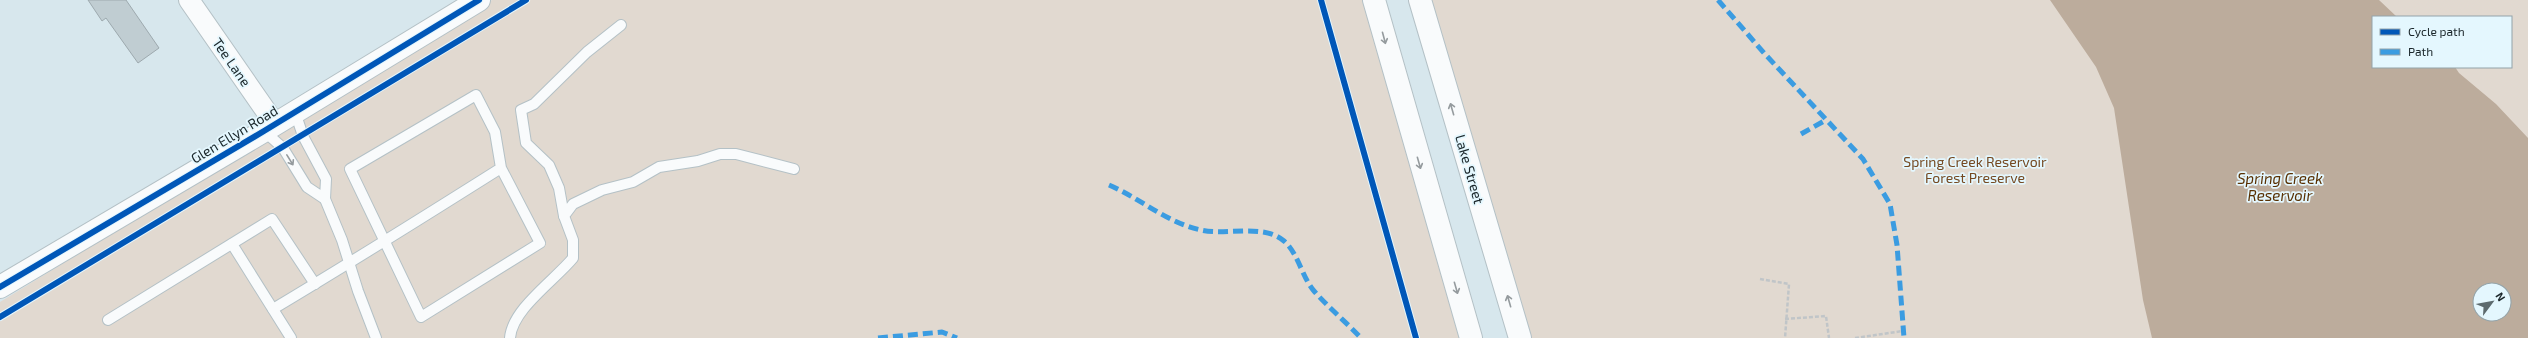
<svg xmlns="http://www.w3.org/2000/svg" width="2528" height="338" font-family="'Exo 2',sans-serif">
  <rect width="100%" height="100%" fill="#d7e7ed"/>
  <g fill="#e1d9d0" fill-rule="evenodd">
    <path d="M492,0h878l98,338h-1468v-36z"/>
    <path d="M1422,0h1106v338h-1006zM2373,17h138v50h-138zM2480,290h24v24h-24z"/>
  </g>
  <path fill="#bcac9c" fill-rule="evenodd" d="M2050,0h329l18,17h-24v50h82l4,6 37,31 32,34v200h-376l-9,-38 -29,-192 -18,-41zM2480,290h24v24h-24z"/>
  <path fill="#c0cdd2" stroke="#9da9ae" d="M88,0h38l33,48 -21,15 -32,-45 -4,3z"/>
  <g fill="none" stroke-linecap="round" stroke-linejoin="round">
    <g stroke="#b4c1c6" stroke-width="12">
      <g id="lane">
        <path d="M264,131l19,17 24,39 18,12 1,-20 -23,-43 -8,-24"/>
        <path d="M325,199l17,41 16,51 18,47"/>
        <path d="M564,216l-5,-28 -10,-23 -23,-22 -5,-33 13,-6 53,-52 34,-27"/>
        <path d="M232,244l59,94"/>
        <path d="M273,309c77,-46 152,-93 228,-141l-6,-36 -19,-37 -126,74 71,148 119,-74 -39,-75"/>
        <path d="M108,320l164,-101 43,65"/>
        <path d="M510,338c2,-29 45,-58 63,-80v-18l-9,-24 9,-12 29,-14 31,-8 26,-15 39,-6 22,-7h16l58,15"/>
      </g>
    </g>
    <g stroke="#b4c1c6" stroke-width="22">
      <path id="street" d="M189,0l86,124"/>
    </g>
    <g stroke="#b4c1c6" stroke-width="24">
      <path id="secondary" d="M0,287l264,-156 215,-131"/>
    </g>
    <g stroke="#b4c1c6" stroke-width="24">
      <g id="primary">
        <path d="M1374,0l97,338"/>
        <path d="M1420,0l100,338"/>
      </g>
    </g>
    <g stroke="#c0c5c8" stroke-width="2.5" stroke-dasharray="4 2" stroke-linecap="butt">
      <path d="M1760,279l29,5 -4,54"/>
      <path d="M1785,319l41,-3 3,22"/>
      <path d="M1855,338l48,-7"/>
    </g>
    <use href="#lane" stroke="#f9fbfc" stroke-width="10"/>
    <use href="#street" stroke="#f9fbfc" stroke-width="20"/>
    <use href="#secondary" stroke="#f9fbfc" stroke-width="22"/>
    <use href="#primary" stroke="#f9fbfc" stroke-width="22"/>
    <g stroke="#3b9ce1" stroke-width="5" stroke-dasharray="10 5" stroke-linecap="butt">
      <path d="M1718,0l46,53 99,106 27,45 7,41 7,93"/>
      <path d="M1801,134l25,-14"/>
      <path d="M1109,185c31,13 58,38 92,45 25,6 62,-7 83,11 14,12 18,36 30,50 14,16 32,31 47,47"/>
      <path d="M878,338l64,-6 15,6"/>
    </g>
    <g stroke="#e4f7fe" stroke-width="8">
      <g id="cycleway">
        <path d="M1321,0l95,338"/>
        <path d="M0,287l264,-156 215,-131"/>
        <path d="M0,317l526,-317"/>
      </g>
    </g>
    <use href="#cycleway" stroke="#0057b8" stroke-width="6"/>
  </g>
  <defs><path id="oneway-shaft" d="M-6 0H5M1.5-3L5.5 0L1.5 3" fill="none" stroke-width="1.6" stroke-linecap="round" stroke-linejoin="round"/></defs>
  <g stroke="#959b9e">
    <use href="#oneway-shaft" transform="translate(1384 38) rotate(75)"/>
    <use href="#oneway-shaft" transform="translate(1452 109) rotate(-106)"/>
    <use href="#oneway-shaft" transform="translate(290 160) rotate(58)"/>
    <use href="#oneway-shaft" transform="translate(1419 163) rotate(74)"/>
    <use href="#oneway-shaft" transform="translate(1456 288) rotate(74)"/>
    <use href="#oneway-shaft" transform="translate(1509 301) rotate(-106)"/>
  </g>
  <g text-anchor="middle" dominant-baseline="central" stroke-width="3.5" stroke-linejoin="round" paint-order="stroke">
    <g font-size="14" fill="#1a262a" stroke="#e4f7fe">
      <text transform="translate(232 62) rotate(55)">Tee Lane</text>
      <text transform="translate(234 134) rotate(-31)">Glen Ellyn Road</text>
      <text transform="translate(1470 169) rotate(74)">Lake Street</text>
    </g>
    <g font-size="14" fill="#754921" stroke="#e4f7fe">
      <text x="1975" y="161">Spring Creek Reservoir<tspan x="1975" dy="16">Forest Preserve</tspan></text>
    </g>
    <g font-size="15" font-style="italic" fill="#593002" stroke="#e4f7fe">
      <text x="2280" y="178">Spring Creek<tspan x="2280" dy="17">Reservoir</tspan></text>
    </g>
  </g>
  <rect x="2372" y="16" width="140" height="52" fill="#e4f7fe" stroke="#93a3a9"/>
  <rect x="2380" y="29" width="20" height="6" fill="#0057b8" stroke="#93a3a9"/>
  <text x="2408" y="36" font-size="12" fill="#1a262a">Cycle path</text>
  <rect x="2380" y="49" width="20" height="6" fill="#3b9ce1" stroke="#93a3a9"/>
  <text x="2408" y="56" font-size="12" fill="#1a262a">Path</text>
  <g transform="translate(2492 302) rotate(58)"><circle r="19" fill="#e4f7fe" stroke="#93a3a9"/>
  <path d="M0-3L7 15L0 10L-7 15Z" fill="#5c6a6e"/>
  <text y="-6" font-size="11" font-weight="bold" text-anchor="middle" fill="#1a262a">N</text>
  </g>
</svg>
